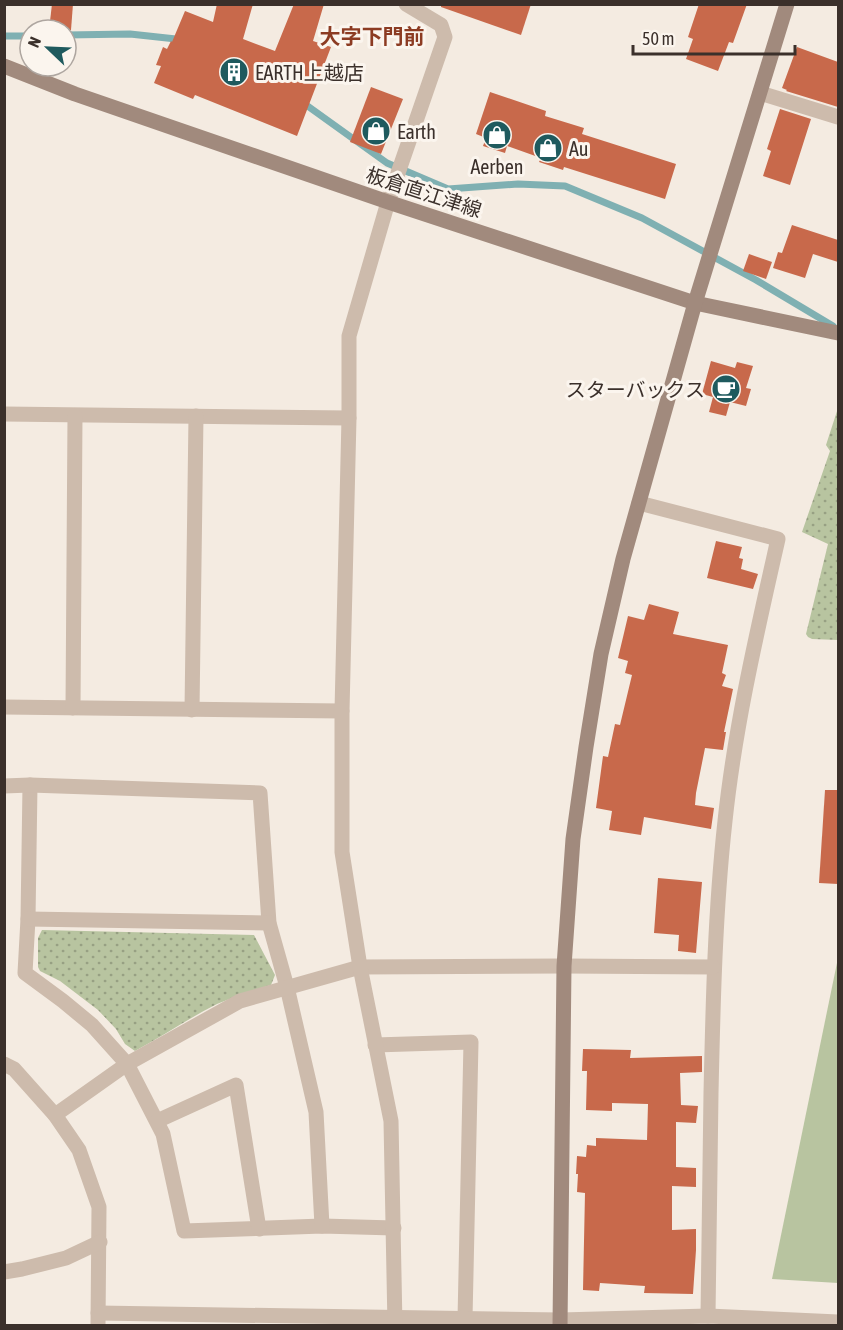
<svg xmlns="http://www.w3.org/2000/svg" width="843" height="1330" font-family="'Asap Condensed','Noto Sans JP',sans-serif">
  <defs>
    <pattern id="green-dots" width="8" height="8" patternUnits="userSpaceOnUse" patternTransform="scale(1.5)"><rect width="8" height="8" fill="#b8c4a0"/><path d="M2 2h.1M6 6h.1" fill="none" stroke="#97a083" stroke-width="1.8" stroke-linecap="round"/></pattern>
  </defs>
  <rect width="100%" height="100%" fill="#f4ebe1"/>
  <g fill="url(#green-dots)">
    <path d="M838,408v232l-26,-1 -4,-2 -2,-3 22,-90 -26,-12 28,-81 -4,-6z"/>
    <path d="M42,930l212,5 21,40 -4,10c-18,6 -37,12 -54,19 -28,14 -54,32 -82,47l-10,-7 -9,-15 -18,-19 -38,-29 -20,-10 -2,-4v-29z"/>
  </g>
  <path fill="#b8c4a0" d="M838,958v325l-66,-4z"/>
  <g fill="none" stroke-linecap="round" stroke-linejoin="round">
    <g stroke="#7fb0b2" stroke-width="7">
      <path d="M66,35l64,-1 46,5 6,2"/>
      <path d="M4,36h26"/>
      <path d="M302,102l85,61 61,26 70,-5 47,2 77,32 114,62 77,46"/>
    </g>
  </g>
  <g fill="#c8694b">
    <path d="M52,4h21l-2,26h-22z"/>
    <path d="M217,4h36l-10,35 32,12 19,-47h30l-11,37 18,6 -34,89 -102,-41 -2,4 -39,-16 7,-17 -5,-1 7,-18 4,2 4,-8 1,1 13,-31 28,11z"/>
    <path d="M441,4h90l-10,31 -80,-28z"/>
    <path d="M699,4h48l-14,39 -4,-1 -11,29 -32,-12 7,-20 -5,-2z"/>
    <path d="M797,47l41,15v45l-52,-16 1,-1 -5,-2z"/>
    <path d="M371,87l32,12 -22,55 -31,-12z"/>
    <path d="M490,92l56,19 -1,5 39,12 -2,6 94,30 -11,35 -101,-32 -1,3 -24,-8 2,-4 -34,-12 -2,7 -22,-7 3,-8 -10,-4z"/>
    <path d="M780,109l31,10 -21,66 -27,-9 8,-25 -4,-2z"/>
    <path d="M792,225l46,15v22l-25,-8 -8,24 -32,-10 5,-16 4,1z"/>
    <path d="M749,254l23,8 -6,17 -23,-8z"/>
    <path d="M711,361l24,7 2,-6 16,4 -7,22 5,1 -5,17 -16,-4 -4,14 -17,-4 4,-15 -11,-3z"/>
    <path d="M716,541l26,6 -3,11 4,1 -2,10 17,5 -5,15 -46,-11z"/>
    <path d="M649,604l30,8 -6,22 55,11 -6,28 4,2 -4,11 11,3 -9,43h2l-3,18 -18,-2 -9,45 -1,12 19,3 -3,21 -67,-12 -3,18 -32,-5 3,-19 -16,-3 7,-52 5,1 7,-33 5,1 12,-50 -7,-2 3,-12 -10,-3 6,-25 4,-17 16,4z"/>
    <path d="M825,790h13v94l-19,-1z"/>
    <path d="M658,878l44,4 -6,71 -18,-2 1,-16 -25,-2z"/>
    <path d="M583,1049l48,1 -1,8 72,-2v16l-22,1 1,32 17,1 -2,17 -20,-1v45l20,1v19l-24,-1v44l24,-1v21l-3,44 -49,-1 1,-7 -45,-3 -1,8 -16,-1 2,-97 -8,-1 1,-18h-2l1,-18 9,1 1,-12 9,1v-8l51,2 1,-36 -36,-1v8l-26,-1 1,-39h-5z"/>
  </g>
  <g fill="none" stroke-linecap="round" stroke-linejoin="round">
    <g stroke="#cdbbac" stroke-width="15">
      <path d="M760,93l78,24"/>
      <path d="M4,414l345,4"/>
      <path d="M639,503l139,36c-21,93 -43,187 -53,282 -10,91 -12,181 -14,272 -1,75 -2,149 -3,223"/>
      <path d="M4,707l338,4"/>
      <path d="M73,708l2,-292"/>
      <path d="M192,710l4,-294"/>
      <path d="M30,785l-2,134 -3,54 38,28 29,24 35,39 36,70 21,97 138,-5 72,2"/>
      <path d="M4,786l26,-1 230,8 9,130 18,64 29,125 6,114"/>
      <path d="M28,919l241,4"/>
      <path d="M375,1045l96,-3 -6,277"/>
      <path d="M4,1064l10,5 41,46 24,35 20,57 -1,119"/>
      <path d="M55,1115l72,-51 113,-63 120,-34 204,-1 149,1"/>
      <path d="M157,1121l79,-36 23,144"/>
      <path d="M4,1272l18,-3 44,-11 34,-16"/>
      <path d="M98,1313l463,7 147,-4 130,6"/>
      <path d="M395,1326l-4,-205 -31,-154 -18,-115v-141l7,-293v-82l39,-134 57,-165 -4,-12 -35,-21"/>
    </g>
    <g stroke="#a18a7d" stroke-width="15">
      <path d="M4,66l71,28 313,108 307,101 143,30"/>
      <path d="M560,1326l4,-360 9,-127 13,-92 15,-93 22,-95 72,-256 92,-299"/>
    </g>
  </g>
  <defs>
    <g id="building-disc" transform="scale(1.5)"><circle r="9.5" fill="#1f5a5e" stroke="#fbf5ee"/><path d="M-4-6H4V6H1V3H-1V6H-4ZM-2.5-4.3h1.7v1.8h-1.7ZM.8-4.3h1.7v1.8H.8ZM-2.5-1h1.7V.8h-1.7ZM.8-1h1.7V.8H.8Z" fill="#fff"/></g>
    <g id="shop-disc" transform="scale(1.5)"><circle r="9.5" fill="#1f5a5e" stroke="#fbf5ee"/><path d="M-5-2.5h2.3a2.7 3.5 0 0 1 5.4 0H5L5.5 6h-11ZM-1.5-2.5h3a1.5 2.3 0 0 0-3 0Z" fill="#fff"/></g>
    <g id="cafe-disc" transform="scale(1.5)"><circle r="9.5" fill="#1f5a5e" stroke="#fbf5ee"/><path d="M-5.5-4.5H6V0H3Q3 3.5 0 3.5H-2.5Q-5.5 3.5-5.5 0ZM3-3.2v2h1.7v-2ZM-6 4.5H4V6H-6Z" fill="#fff"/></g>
  </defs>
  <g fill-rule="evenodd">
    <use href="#building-disc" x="234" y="72"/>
    <use href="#shop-disc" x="376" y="131"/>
    <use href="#shop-disc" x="497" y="135"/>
    <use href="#shop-disc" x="548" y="148"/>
    <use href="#cafe-disc" x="726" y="389"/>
  </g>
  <g text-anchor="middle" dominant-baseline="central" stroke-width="6" stroke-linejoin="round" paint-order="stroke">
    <g font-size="20" fill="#3b302b" stroke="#fbf5ee" text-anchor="start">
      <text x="255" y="72">EARTH上越店</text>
      <text x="397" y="131">Earth</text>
      <text x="569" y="148">Au</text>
      <text x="497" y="166" text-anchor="middle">Aerben</text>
      <text x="705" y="389" text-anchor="end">スターバックス</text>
    </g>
    <g font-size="20" fill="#3b302b" stroke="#fbf5ee">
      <text transform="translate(424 192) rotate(18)">板倉直江津線</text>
    </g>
    <g font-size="21" font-weight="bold" fill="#8c3b22" stroke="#fbf5ee">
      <text x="372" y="36">大字下門前</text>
    </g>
  </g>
  <rect width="843" height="1330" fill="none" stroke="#3b302b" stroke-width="12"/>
  <g transform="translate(48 48) rotate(293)"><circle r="28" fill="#fbf5ee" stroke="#aea6a0" stroke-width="1.5"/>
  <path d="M0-4.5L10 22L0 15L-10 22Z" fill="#1f5a5e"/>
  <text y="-9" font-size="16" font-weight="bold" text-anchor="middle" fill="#3b302b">N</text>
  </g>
  <path d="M633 45v9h162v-9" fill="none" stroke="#3b302b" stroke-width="3"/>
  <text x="642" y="45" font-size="18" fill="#3b302b" stroke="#fbf5ee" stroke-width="4.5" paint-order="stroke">50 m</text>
</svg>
